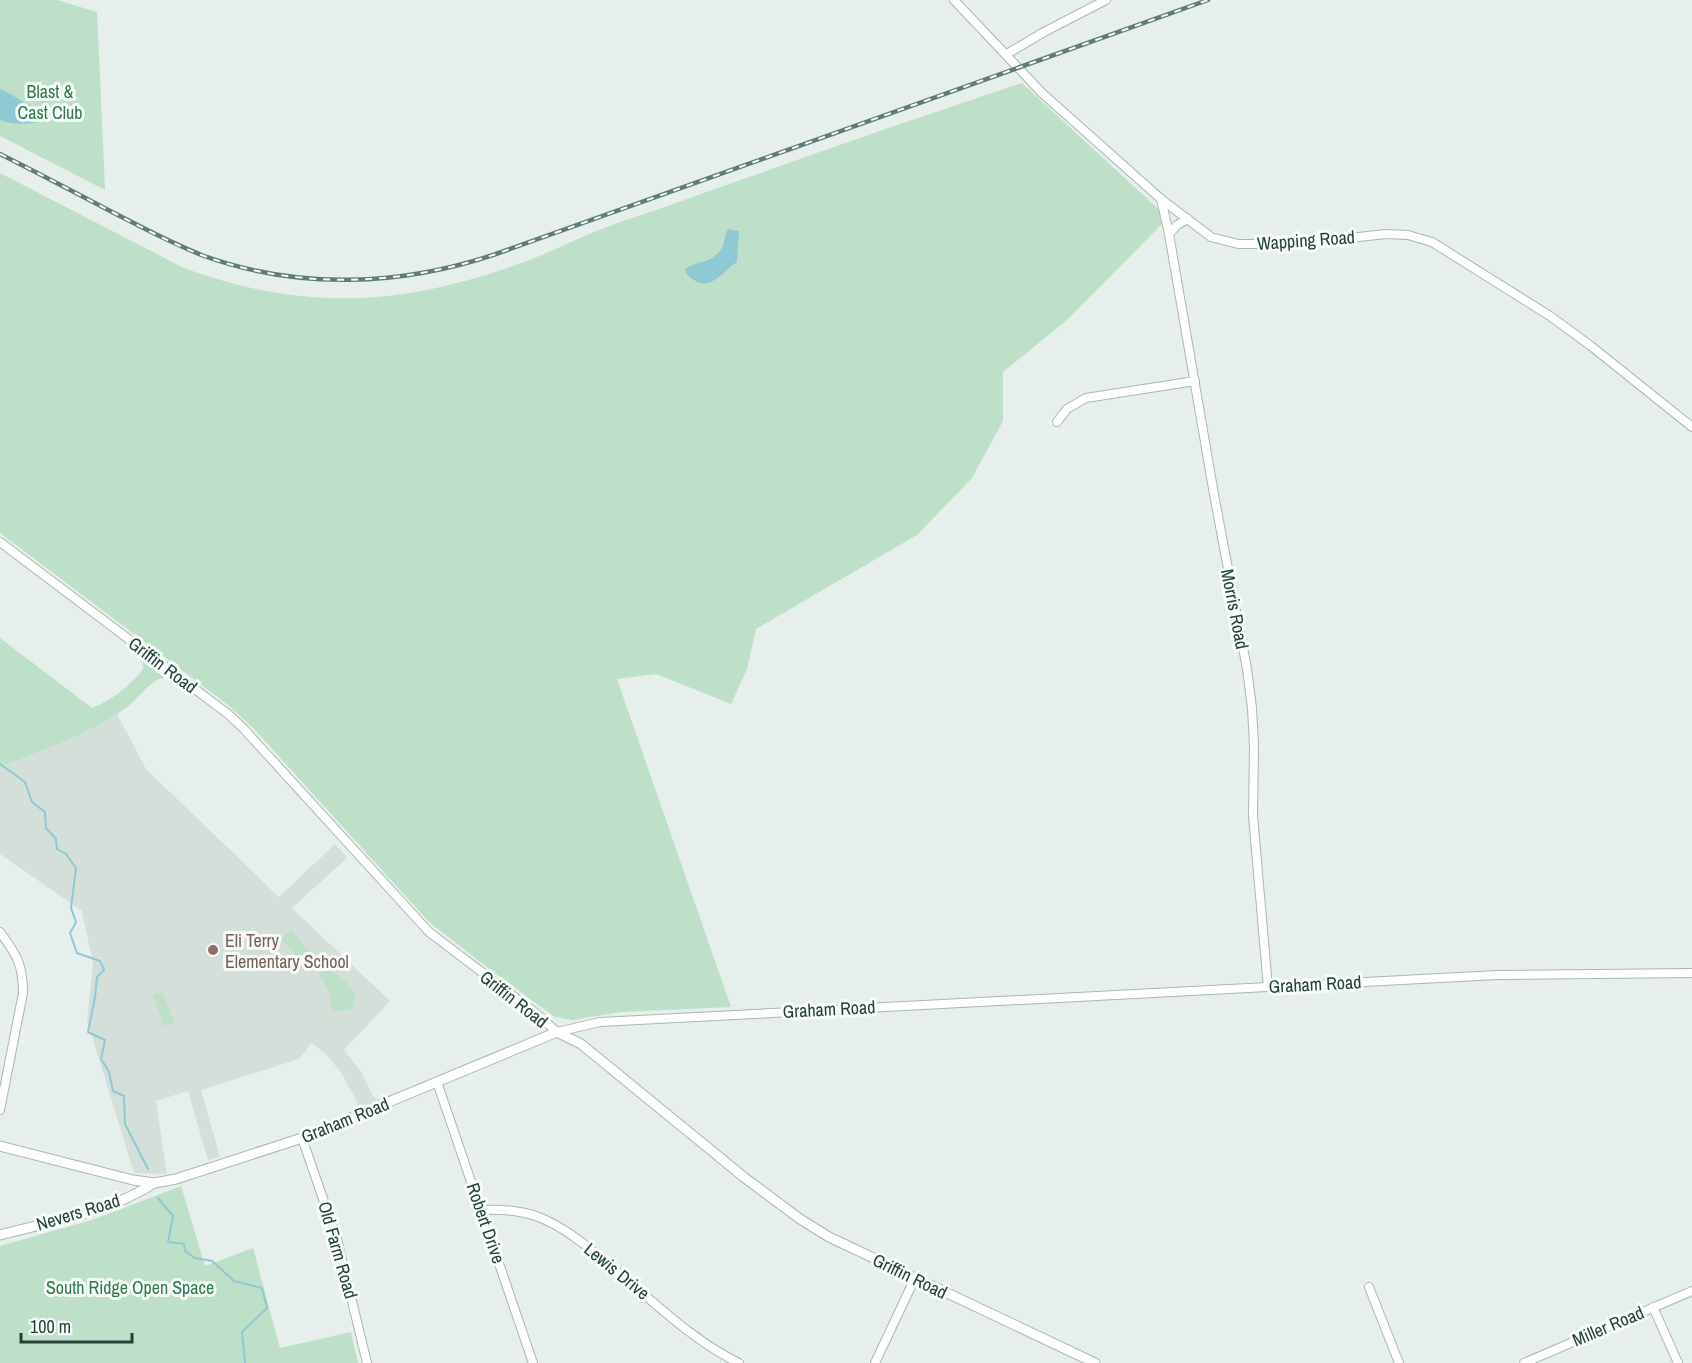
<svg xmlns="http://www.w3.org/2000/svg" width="1692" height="1363" font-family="'Archivo Narrow',sans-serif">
  <rect width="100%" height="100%" fill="#e6efeb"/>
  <path fill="#d4dfda" d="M117,714l29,55 133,128 56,-53 12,14 -55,50 98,93 -46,49 18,23 11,23 5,4 -21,8v-6l-15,-28 -15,-19 -15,-12 -13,16 -98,31 19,67 -12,3 -20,-69 -32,10 11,73 -33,-1 -47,-153 6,-56 -11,-53 -82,-57v-87l70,-30z"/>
  <g fill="#bfe0c8">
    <path d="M0,0h57l40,12 8,178 -105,-54z"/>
    <path d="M1022,83l146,135 -100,101 -65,53v49l-31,57 -55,57 -161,94 -9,40 -16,35 -75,-30 -39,5 114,328 -110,5 -48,8 -18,-3 -62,-45 -64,-50 -175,-193 -26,-24 -228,-172v-360l184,95c126,46 225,37 348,-9 26,-10 50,-23 75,-32 17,-7 35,-12 52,-18 121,-43 242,-86 363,-126z"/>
    <path d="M0,638l92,70c20,-8 38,-22 51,-39v-8l22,17c-12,-1 -28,22 -39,30 -37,26 -84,42 -126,59z"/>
    <path d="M291,930l22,25 -10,9 -22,-25z"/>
    <path d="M326,969c13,5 26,15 30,29l-4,11 -20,3 -3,-21 -5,-7 1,-2 -6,-7z"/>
    <path d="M163,992l11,31 -10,3 -11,-31z"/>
    <path d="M181,1186l24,80 48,-18 27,100 71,-16 7,31h-358v-117l92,-26z"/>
  </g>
  <g fill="#8ec9d4">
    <path d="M0,89c16,7 29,17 45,25l-1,6c-13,5 -32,5 -44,0z"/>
    <path d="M728,229l11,2 -2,31c-13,8 -26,30 -43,18 -5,-3 -8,-5 -9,-11 10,-8 25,-5 35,-18 5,-6 4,-15 8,-22z"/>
  </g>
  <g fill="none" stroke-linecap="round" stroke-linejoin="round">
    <g stroke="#8ec9d4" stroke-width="2">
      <path d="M0,764l25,18 7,20 13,10 1,16 10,11 1,10 9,5 10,14 -5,40 5,14 -6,11 7,20 23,8 4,9 -7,7 -2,20 -7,35 17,8 -4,19 8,13 4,19 11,5 1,28 23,45"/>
      <path d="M158,1198l15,18 -5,26 16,2 1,7 10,7 17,3 22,20 28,7 5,20 -25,24 3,31"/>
    </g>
    <g stroke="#a8b8b2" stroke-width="10">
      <g id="minor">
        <path d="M954,0l88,93 119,106 50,38 27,7h57l91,-10 22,1 24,7 118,74 41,30 101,81"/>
        <path d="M1007,54l37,-22 62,-32"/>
        <path d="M1161,199l8,35 46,266 32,169 5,39 2,38 -1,70 15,171"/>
        <path d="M1169,234l8,-9 11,-6"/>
        <path d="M1057,422l10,-13 19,-11 109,-17"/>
        <path d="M0,542l228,172 15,14 186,204 108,82 20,18 43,-10 897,-47 195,-2"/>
        <path d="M0,932c17,23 23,33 23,61l-23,117"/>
        <path d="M437,1082l96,281"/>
        <path d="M302,1138l35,101 30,124"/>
        <path d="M481,1210c19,-1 37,0 55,6 27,10 50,29 72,48 41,33 83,76 131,99"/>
        <path d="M1369,1287l30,76"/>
        <path d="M1653,1307l25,56"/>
        <path d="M875,1363l40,-85"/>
        <path d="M1524,1363l168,-72"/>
      </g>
    </g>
    <g stroke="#a8b8b2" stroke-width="11">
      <g id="tertiary">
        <path d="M0,1146l133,34 21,3 22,-4 126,-41 255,-106 24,12 164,134 55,41 29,18 266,126"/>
        <path d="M0,1235c52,-14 109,-22 154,-52"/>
      </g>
    </g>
    <use href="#minor" stroke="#fff" stroke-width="8"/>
    <use href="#tertiary" stroke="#fff" stroke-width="9"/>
    <g stroke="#5f7d75" stroke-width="4.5">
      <path id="rail" d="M0,154c38,19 76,39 114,59 29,15 59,31 90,43 95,34 197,30 292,-2l712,-254"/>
    </g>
    <use href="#rail" stroke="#f7fbf9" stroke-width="2" stroke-dasharray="7" stroke-linecap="butt"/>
  </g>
  <circle fill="#8d6e63" stroke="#f7fbf9" stroke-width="2" cx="213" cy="950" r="6"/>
  <g text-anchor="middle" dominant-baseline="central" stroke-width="6" stroke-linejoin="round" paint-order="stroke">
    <g font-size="18" fill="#2d7a4b" stroke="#f7fbf9">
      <text x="50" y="91">Blast &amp;<tspan x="50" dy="21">Cast Club</tspan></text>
      <text x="130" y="1287">South Ridge Open Space</text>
    </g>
    <g font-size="18" fill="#24423a" stroke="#f7fbf9">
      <text transform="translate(1306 240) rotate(-4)">Wapping Road</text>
      <text transform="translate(1235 609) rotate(79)">Morris Road</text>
      <text transform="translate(163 665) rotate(37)">Griffin Road</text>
      <text transform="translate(1315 984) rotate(-3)">Graham Road</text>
      <text transform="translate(514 999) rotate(38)">Griffin Road</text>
      <text transform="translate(829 1009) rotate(-3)">Graham Road</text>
      <text transform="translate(345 1120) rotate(-22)">Graham Road</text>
      <text transform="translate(78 1212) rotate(-17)">Nevers Road</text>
      <text transform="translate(486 1223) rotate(71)">Robert Drive</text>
      <text transform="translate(338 1250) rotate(74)">Old Farm Road</text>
      <text transform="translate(617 1271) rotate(39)">Lewis Drive</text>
      <text transform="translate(910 1276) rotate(26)">Griffin Road</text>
      <text transform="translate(1608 1326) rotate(-23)">Miller Road</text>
    </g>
    <g font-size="18" fill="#785e54" stroke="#f7fbf9" text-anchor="start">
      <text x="225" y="940">Eli Terry<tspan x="225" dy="21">Elementary School</tspan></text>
    </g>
  </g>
  <path d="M21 1333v9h111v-9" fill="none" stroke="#24423a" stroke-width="3"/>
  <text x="30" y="1333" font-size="18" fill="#24423a" stroke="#f7fbf9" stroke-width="4.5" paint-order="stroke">100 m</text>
</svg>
